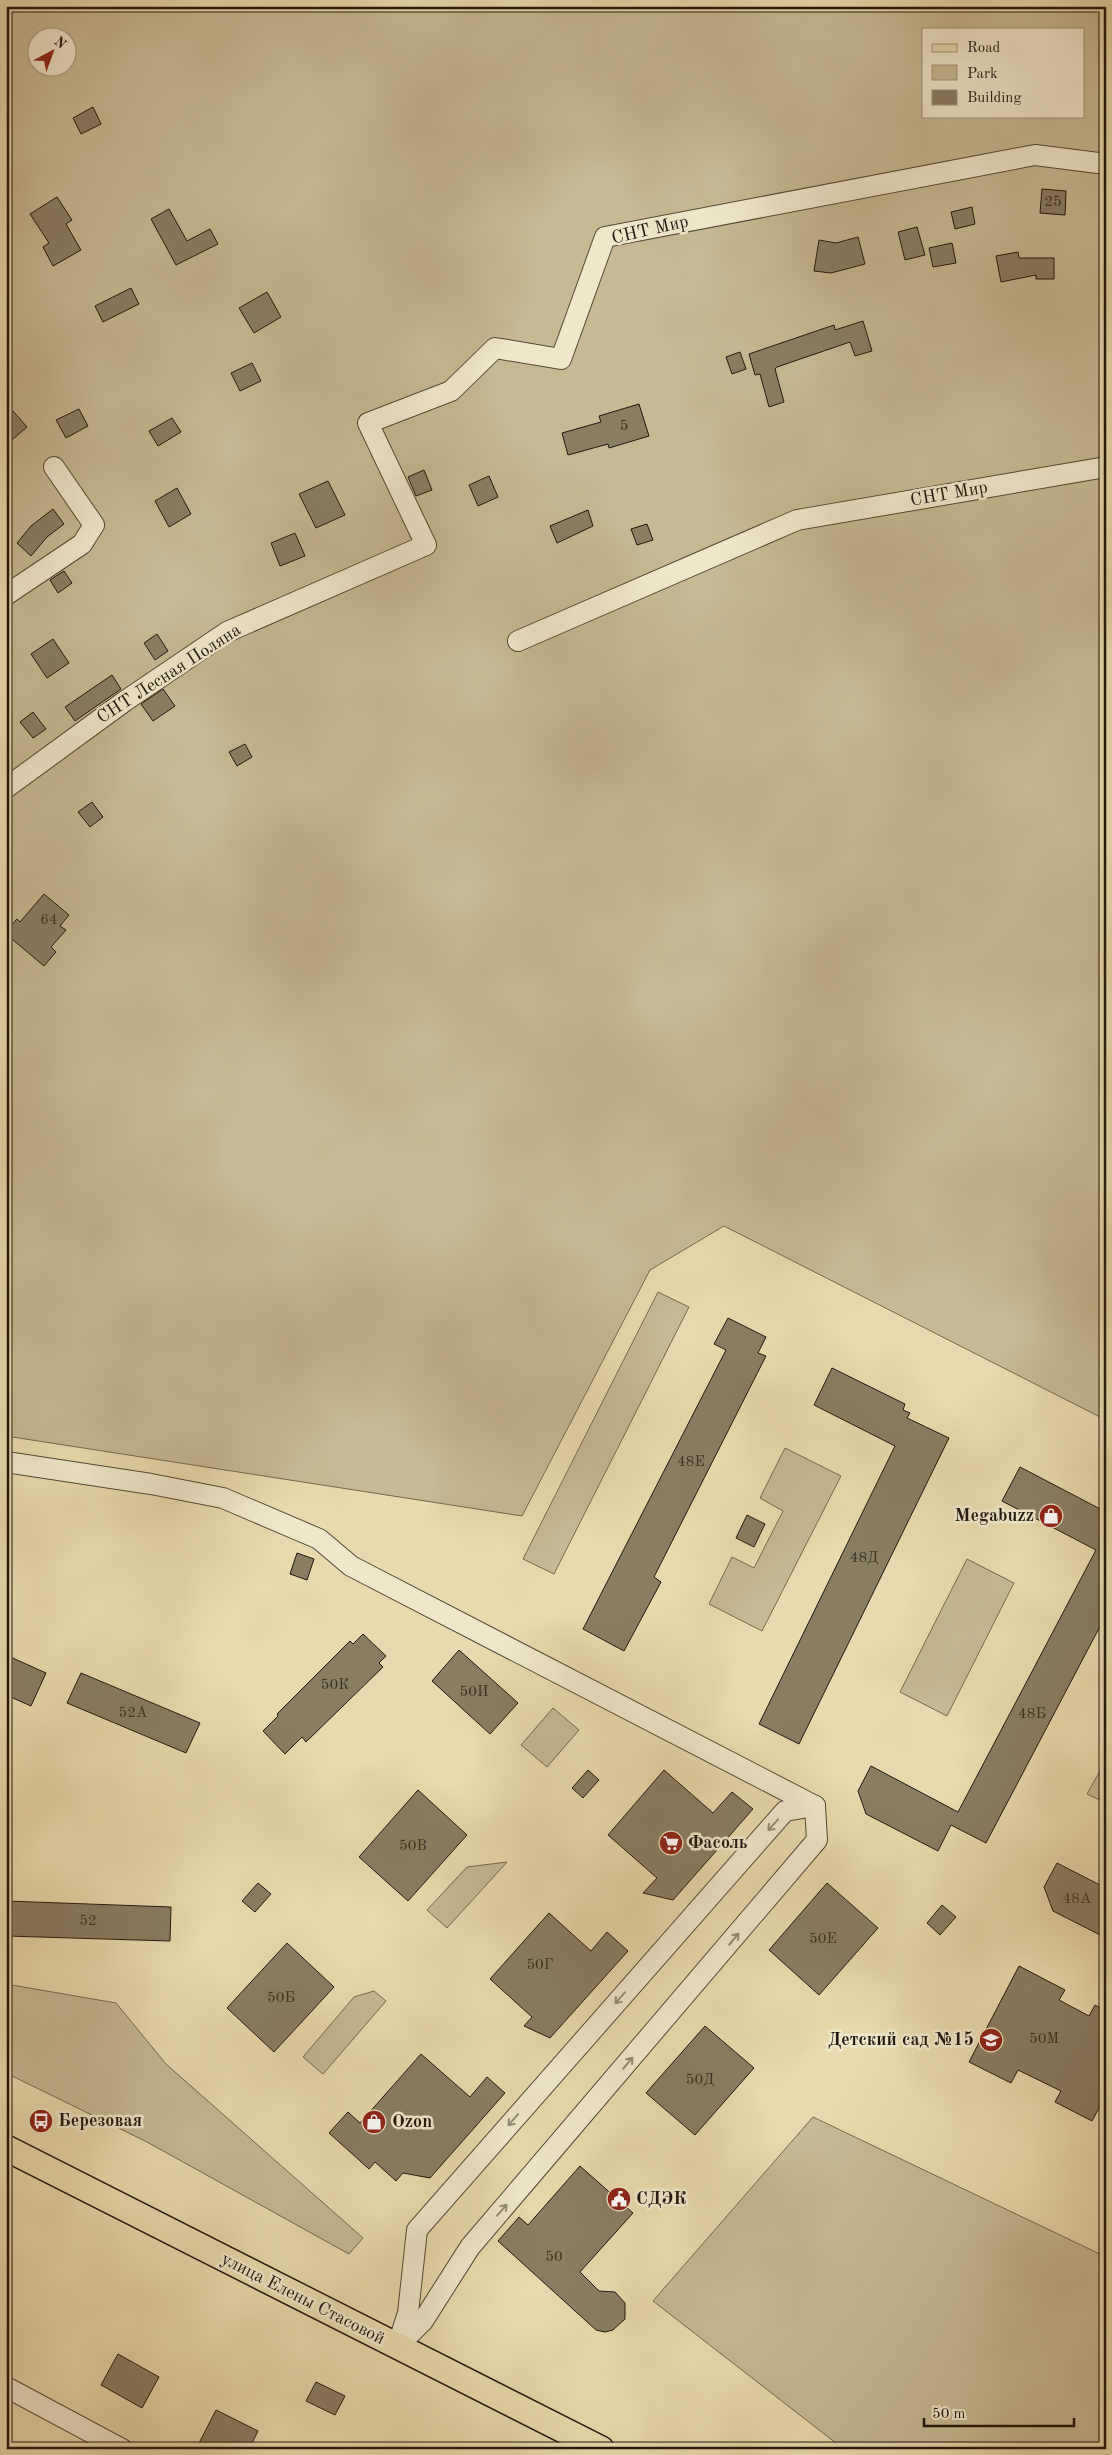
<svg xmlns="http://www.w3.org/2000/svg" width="1112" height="2455" font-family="'Old Standard TT',serif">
  <rect width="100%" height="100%" fill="#e8daae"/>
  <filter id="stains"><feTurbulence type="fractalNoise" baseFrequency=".004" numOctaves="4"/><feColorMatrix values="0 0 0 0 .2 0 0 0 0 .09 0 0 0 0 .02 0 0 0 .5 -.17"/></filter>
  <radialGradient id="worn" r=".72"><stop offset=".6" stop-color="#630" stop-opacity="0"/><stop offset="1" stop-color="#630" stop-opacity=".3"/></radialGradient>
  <g fill="#c6b993" stroke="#746851" fill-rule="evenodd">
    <path d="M6,6h1100v1414l-382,-194 -74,44 -128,246 -516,-80zM923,29h160v87h-160zM38,38h30v30h-30z"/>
    <path d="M658,1292l31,15 -135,267 -31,-15z"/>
    <path d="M785,1448l56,28 -79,155 -53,-27 23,-47 22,11 29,-57 -23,-13z"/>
    <path d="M967,1559l47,24 -67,133 -47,-24z"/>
    <path d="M553,1708l26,22 -32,37 -26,-22z"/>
    <path d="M1106,1760v43l-19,-9z"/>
    <path d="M507,1862l-60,66 -20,-18 40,-43z"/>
    <path d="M6,1984l110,19 50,61 197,174 -14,16 -202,-112 -141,-69z"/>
    <path d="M374,1991l12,10 -63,73 -20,-17 51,-60z"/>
    <path d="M813,2117l293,140v192l-265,-2 -188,-146z"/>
  </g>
  <g fill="#897d62" stroke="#22180f">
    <path d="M93,107l8,17 -20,10 -8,-16z"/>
    <path d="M1042,189l24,2 -1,24 -25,-2z"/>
    <path d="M57,197l15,23 -6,4 15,26 -28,16 -10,-19 6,-4 -19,-29z"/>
    <path d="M972,207l3,17 -20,5 -4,-17z"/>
    <path d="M169,209l18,32 23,-12 8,15 -42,21 -25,-46z"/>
    <path d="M917,227l8,28 -20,5 -7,-28z"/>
    <path d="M858,237l7,27 -34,9 -17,-2 5,-31 17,3z"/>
    <path d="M952,243l4,20 -23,4 -4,-19z"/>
    <path d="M1018,252l1,6h35v21h-18v-4l-35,7 -5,-26z"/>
    <path d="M131,288l8,16 -36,18 -8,-16z"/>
    <path d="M267,292l14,25 -27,16 -15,-25z"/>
    <path d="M863,321l9,30 -17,5 -5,-14 -73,25 -2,2 9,33 -15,5 -9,-33 -5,1 -6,-21 85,-29 1,5z"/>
    <path d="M740,352l6,17 -14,5 -6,-17z"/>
    <path d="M252,363l9,18 -21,10 -9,-18z"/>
    <path d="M6,403l21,24 -21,18z"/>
    <path d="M639,404l10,32 -40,12 -1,-4 -40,11 -6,-22 39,-11 -2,-6z"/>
    <path d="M79,409l9,17 -22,12 -10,-18z"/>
    <path d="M172,418l9,14 -23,14 -9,-15z"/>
    <path d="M424,470l8,20 -16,6 -8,-19z"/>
    <path d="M489,476l9,21 -20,9 -9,-21z"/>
    <path d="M328,481l17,34 -29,13 -17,-34z"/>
    <path d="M177,488l14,26 -22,13 -14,-26z"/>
    <path d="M53,509l11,15 -17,13 -16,19 -14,-13 14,-17z"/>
    <path d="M588,510l5,16 -36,17 -7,-17z"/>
    <path d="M647,524l6,16 -16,5 -6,-16z"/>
    <path d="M295,533l10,23 -25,10 -9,-23z"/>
    <path d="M64,571l8,12 -14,10 -8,-13z"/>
    <path d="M157,634l11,17 -13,9 -11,-17z"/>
    <path d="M53,639l16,24 -22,15 -16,-24z"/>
    <path d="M112,675l9,14 -46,32 -10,-14z"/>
    <path d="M163,689l12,17 -22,15 -12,-17z"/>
    <path d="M33,712l13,17 -13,9 -13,-16z"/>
    <path d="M245,744l7,13 -15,9 -8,-14z"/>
    <path d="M92,802l11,15 -13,10 -12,-15z"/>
    <path d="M44,894l25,21 -9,11 6,4 -15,17 5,5 -12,14 -38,-32v-3l11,-12 3,3z"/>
    <path d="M728,1318l38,19 -8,16 8,3 -112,221 7,5 -37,69 -41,-22 143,-279 -12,-6z"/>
    <path d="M832,1368l73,36 -2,6 7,3 -3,5 42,20 -150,306 -40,-20 136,-278 -81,-41z"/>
    <path d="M1020,1467l86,45v103l-120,228 -35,-18 -13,26 -72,-37 -8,-23 13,-25 87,46 138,-262 -94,-49z"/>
    <path d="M747,1515l18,9 -11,23 -18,-9z"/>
    <path d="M297,1553l17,6 -7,21 -17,-6z"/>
    <path d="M363,1634l23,22 -7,7 4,4 -77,75 -4,-5 -17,17 -22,-23 15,-15 -1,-2 73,-73 3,3z"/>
    <path d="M459,1650l59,53 -28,31 -58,-53z"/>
    <path d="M6,1655l40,18 -15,33 -25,-11z"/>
    <path d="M81,1673l119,50 -14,30 -119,-50z"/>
    <path d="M588,1770l11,10 -16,18 -11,-10z"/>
    <path d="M664,1770l49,43 19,-21 21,17 -80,91 -30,-7 14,-15 -49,-43z"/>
    <path d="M418,1790l49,45 -59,66 -49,-44z"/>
    <path d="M1057,1863l49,25v50l-53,-27 -9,-24z"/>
    <path d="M258,1883l13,11 -16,18 -13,-11z"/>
    <path d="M827,1883l51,45 -59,67 -50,-45z"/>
    <path d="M6,1901l165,6 -1,34 -164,-5z"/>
    <path d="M942,1905l14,12 -16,18 -13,-12z"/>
    <path d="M549,1913l42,38 16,-19 21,19 -78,87 -26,-12 8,-9 -42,-38z"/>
    <path d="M287,1943l47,44 -60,65 -47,-44z"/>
    <path d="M1019,1966l46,24 -6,10 30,16 6,-11 11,6v84l-14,26 -37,-19 6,-11 -43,-21 -7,13 -42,-21z"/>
    <path d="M705,2026l49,42 -59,67 -49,-42z"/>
    <path d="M421,2054l49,43 17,-20 18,16 -75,85 -27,-5 -7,8 -21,-19 -6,7 -40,-36 19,-21 12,11z"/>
    <path d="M580,2166l53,47 -53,59 19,19 16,1 10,11v16l-12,11 -8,2 -9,-2 -98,-89 21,-24 9,8z"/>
    <path d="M118,2354l41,23 -17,31 -41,-23z"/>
    <path d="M316,2382l29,14 -10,19 -29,-14z"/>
    <path d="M216,2410l42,21 -9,18h-53z"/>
  </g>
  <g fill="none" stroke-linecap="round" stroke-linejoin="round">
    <g stroke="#544837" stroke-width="22">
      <g id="minor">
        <path d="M6,595l76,-51 12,-19 -40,-58"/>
        <path d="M518,641l279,-121 309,-53"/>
        <path d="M6,788l119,-87 102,-69 199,-87 -58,-122 83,-32 44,-43 66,11 44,-122 430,-82 71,9"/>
        <path d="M6,1462l145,22 72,14 96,41 32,27 464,240"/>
        <path d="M401,2343l22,-22 47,-74 347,-407 -2,-34"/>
        <path d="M397,2347l11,-34 9,-83 368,-419 30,-5"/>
        <path d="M6,2387l116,62"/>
      </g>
    </g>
    <g stroke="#22180f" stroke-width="28">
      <path id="major" d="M6,2148l595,301"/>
    </g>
    <use href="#minor" stroke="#f0e7ca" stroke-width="20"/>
    <use href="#major" stroke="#e8daae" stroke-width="25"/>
  </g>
  <defs><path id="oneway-shaft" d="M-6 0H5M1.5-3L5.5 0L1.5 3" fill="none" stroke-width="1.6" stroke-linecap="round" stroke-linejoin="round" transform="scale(1.25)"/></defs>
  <g stroke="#938a76">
    <use href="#oneway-shaft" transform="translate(773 1825) rotate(132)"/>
    <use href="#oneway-shaft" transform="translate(734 1939) rotate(-50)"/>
    <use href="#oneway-shaft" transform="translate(620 1998) rotate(131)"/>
    <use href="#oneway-shaft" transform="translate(628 2063) rotate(-50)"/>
    <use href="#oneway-shaft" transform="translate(513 2120) rotate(131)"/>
    <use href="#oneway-shaft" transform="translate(502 2210) rotate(-49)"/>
  </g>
  <defs>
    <g id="shop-disc" transform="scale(1.25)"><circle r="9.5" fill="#8f2418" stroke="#f0e7ca"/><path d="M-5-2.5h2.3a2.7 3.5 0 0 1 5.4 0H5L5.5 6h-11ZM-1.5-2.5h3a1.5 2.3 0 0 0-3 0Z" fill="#fff"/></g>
    <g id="supermarket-disc" transform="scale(1.25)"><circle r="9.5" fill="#8f2418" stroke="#f0e7ca"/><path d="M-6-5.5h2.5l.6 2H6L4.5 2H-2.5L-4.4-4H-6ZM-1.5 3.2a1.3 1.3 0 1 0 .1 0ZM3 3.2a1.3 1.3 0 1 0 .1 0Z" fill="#fff"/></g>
    <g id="school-disc" transform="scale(1.25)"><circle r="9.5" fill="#8f2418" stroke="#f0e7ca"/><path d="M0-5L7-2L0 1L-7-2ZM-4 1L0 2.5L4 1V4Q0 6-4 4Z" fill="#fff"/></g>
    <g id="bus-disc" transform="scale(1.25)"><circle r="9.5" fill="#8f2418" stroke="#f0e7ca"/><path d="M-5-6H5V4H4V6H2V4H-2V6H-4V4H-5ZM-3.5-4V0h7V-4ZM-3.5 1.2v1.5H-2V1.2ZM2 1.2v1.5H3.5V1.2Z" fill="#fff"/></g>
    <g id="civic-disc" transform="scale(1.25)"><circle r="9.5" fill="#8f2418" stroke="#f0e7ca"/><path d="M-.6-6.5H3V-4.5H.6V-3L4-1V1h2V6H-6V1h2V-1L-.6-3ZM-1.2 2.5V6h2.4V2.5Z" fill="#fff"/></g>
  </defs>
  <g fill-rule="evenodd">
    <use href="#shop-disc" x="1051" y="1516"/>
    <use href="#supermarket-disc" x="671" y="1843"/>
    <use href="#school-disc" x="991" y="2040"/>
    <use href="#bus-disc" x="41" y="2121"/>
    <use href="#shop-disc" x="374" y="2122"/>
    <use href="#civic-disc" x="619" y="2199"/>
  </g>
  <g text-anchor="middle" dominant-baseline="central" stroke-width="5" stroke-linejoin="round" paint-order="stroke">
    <g font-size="15" fill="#3c3124">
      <text x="1053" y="202">25</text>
      <text x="624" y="426">5</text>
      <text x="49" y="920">64</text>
      <text x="691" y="1462">48Е</text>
      <text x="864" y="1558">48Д</text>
      <text x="335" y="1685">50К</text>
      <text x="474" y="1692">50И</text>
      <text x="133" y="1713">52А</text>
      <text x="1032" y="1714">48Б</text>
      <text x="413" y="1846">50В</text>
      <text x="1077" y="1899">48А</text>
      <text x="88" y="1921">52</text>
      <text x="823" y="1939">50Е</text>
      <text x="540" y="1965">50Г</text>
      <text x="281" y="1998">50Б</text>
      <text x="1044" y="2039">50М</text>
      <text x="700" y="2080">50Д</text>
      <text x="554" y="2257">50</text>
    </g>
    <g font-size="18" fill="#22180f" stroke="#f0e7ca">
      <text transform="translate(650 230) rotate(-13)">СНТ Мир</text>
      <text transform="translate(949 494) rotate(-10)">СНТ Мир</text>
      <text transform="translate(169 674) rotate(-33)">СНТ Лесная Поляна</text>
      <text transform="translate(303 2299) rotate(27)">улица Елены Стасовой</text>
    </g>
    <g font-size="18" font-weight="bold" fill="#22180f" stroke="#f0e7ca" text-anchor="start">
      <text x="1034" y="1516" text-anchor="end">Megabuzz</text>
      <text x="688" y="1843">Фасоль</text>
      <text x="974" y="2040" text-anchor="end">Детский сад №15</text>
      <text x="58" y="2121">Березовая</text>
      <text x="392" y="2122">Ozon</text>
      <text x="636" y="2199">СДЭК</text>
    </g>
  </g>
  <rect width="1112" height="2455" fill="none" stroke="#e8daae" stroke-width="25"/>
  <rect x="8" y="8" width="1097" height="2440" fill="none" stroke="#22180f" stroke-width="2.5"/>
  <rect x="12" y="12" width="1087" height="2430" fill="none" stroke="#22180f"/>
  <rect x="922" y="28" width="162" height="90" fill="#f0e7ca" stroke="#9e947f"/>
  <rect x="932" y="44" width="25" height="8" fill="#e8daae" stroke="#9e947f"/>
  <text x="967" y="52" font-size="15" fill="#22180f">Road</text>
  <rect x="932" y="65" width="25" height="15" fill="#c6b993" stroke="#9e947f"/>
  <text x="967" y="78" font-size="15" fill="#22180f">Park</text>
  <rect x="932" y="90" width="25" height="15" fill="#897d62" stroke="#9e947f"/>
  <text x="967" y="102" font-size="15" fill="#22180f">Building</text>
  <g transform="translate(52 52) rotate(41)"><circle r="24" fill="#f0e7ca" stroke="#9e947f"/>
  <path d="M0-4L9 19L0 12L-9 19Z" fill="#8f2418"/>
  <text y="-8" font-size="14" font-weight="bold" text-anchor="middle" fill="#22180f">N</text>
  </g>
  <path d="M924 2418v8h150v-8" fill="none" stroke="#22180f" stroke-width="2.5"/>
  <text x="932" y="2418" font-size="15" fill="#22180f" stroke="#f0e7ca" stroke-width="4" paint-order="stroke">50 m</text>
  <rect width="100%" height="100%" filter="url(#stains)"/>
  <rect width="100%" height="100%" fill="url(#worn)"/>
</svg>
